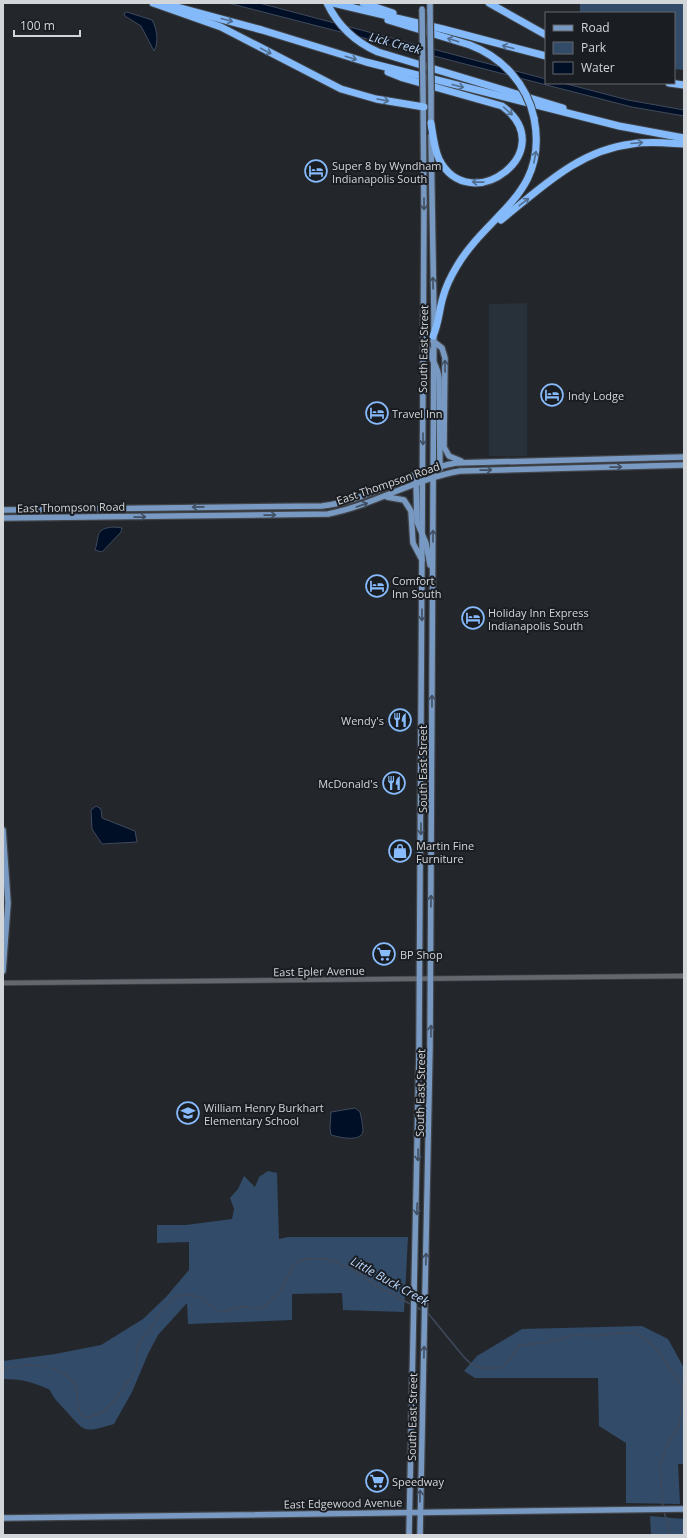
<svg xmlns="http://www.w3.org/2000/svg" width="687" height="1538" font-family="'Open Sans',sans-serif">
  <rect width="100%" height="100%" fill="#23272c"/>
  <path fill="#283039" d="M527,303v153h-38v-152z"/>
  <g fill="#324b69">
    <path d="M580,3h104v67l-10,-1v-56h-94z"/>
    <path d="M268,1171l9,2 2,66 9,-2h120l-4,75 -61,-2 -1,-17 -50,1v26l-104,4 -1,-21 -29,32 -10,19 -16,38 -18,32c-31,9 -28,9 -49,-14 -6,-7 -12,-12 -15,-20 -16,-8 -30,-11 -47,-11v-18l52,-7 46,-9 42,-26 23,-22 23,-27v-28l-32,1v-18h29l46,-6 2,-10 -4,-11 8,-9 6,-13 11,11 4,-10z"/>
    <path d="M642,1326l26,13 16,29v96h-6l2,40 -54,-1v-60l-27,-17 -1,-48h-123l-11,-7 13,-15 45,-27z"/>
    <path d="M650,1516l34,3v16h-33z"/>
  </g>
  <g fill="#000e26" stroke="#3f4a5c">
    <path d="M228,3h31l287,76v4h17l65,17 56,10v6l-52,-9z"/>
    <path d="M127,12l25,8c5,8 7,23 2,31l-13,-25 -16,-10 -1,-3z"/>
    <path d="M115,527l7,1 -1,4 -19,20 -7,-2c5,-14 -1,-22 20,-23z"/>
    <path d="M96,806l5,3 1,9 33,13 2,11 -35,2 -10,-15 -1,-19z"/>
    <path d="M355,1108l5,4c1,5 3,13 3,19 -2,12 -24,6 -32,4l-1,-7 1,-16z"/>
  </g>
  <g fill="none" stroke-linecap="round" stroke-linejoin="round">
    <g stroke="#3f4a5c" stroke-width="1.5">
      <path d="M416,1307l7,4"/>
      <path d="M427,1312l36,44 8,8 10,4h19l7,-5 13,-18 24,-2 30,-8 21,1 23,-3h17l14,8 12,14 22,32 -4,39 -12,19 -7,20 3,43"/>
      <path d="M3,1369c23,-6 54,-7 71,14 7,8 -3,41 19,33 5,-2 11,-4 15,-9 5,-4 28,-35 28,-39 2,-9 -2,-17 3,-24 5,-8 11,-15 16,-22 2,-4 3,-8 6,-11 4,-6 10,-8 15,-15l15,-1 10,3 17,13 5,1 17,-5 23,1 17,-16 13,-27 6,-4 8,-2h18l12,3 24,12 14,11 37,20"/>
      <path d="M664,1512l5,15v8"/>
    </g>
    <g stroke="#404347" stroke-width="6">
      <path id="minor" d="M3,983l681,-7"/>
    </g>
    <g stroke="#404347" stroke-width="8">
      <g id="major">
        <path d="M430,3v8"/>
        <path d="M431,91v36"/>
        <path d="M426,341c1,14 12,23 13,37l1,91"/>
        <path d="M433,341l9,7 3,10 -1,89 5,9 12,5"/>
        <path d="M407,478l6,1 3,2 1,41 9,21 4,22"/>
        <path d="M387,497l17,3 7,11 2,32 9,17"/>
        <path d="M3,510l319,-4c47,-5 87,-35 134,-43l228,-6"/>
        <path d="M3,518l325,-4c46,-9 86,-35 132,-43l224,-6"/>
        <path d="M3,830l5,73 -5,68"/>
        <path d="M3,1518l681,-9"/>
        <path d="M409,1535l10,-485 5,-840 -1,-121"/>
        <path d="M420,1535l10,-487 4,-732 -3,-180"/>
      </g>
    </g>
    <g stroke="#404347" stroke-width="9">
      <g id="highway">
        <path d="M153,3l68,24 120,62 35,10 48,8"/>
        <path d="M162,3l100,27 104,32 253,64 65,12"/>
        <path d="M327,3c11,23 28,39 51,49l185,56"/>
        <path d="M333,3l110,26 103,27"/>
        <path d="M363,3l30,10"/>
        <path d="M489,3l57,32"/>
        <path d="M388,20l82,25"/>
        <path d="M388,72l15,6 99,28c61,44 -32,114 -63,53 -5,-11 -6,-24 -8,-36"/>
        <path d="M669,83l15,2"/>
        <path d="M501,220c40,-32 78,-70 131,-76 17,-3 34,-1 52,0"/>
        <path d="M433,336c6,-13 6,-26 10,-39 3,-11 8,-21 14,-31 32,-54 92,-72 77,-148"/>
      </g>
    </g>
    <use href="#minor" stroke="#64686e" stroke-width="4.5"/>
    <use href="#major" stroke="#7899c2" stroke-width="5.5"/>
    <use href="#highway" stroke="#85bafa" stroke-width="7"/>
    <g stroke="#404347" stroke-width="8" stroke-linecap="butt">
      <g id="major-bridge">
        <path d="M422,9l1,80"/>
        <path d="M430,11l1,80"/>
      </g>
    </g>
    <g stroke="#404347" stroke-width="9" stroke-linecap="butt">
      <path id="highway-bridge" d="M470,45c32,12 57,39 64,73"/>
    </g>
    <use href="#major-bridge" stroke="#7899c2" stroke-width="5.5"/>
    <use href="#highway-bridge" stroke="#85bafa" stroke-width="7"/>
  </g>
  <defs><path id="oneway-shaft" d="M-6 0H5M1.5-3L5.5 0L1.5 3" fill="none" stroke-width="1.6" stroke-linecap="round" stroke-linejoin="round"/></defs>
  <g stroke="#506c8e">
    <use href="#oneway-shaft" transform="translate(227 20) rotate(15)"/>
    <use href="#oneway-shaft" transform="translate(453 40) rotate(-163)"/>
    <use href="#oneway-shaft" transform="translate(508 47) rotate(-165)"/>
    <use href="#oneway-shaft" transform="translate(266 51) rotate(28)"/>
    <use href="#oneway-shaft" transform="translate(351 58) rotate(17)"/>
    <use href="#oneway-shaft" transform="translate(458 86) rotate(14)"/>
    <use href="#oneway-shaft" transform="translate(383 100) rotate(10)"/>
    <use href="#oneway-shaft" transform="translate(508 111) rotate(42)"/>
    <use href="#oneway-shaft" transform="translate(637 143) rotate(-5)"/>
    <use href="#oneway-shaft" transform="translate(535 157) rotate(-79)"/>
    <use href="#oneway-shaft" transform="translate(478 182) rotate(-179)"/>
    <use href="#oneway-shaft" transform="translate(524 202) rotate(-38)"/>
  </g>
  <g stroke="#404f62">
    <use href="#oneway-shaft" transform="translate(424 204) rotate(90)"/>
    <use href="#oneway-shaft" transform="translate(433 283) rotate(-91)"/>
    <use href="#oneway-shaft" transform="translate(445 366) rotate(-91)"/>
    <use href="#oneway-shaft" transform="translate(423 439) rotate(90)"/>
    <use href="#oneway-shaft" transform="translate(616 467) rotate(-1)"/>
    <use href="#oneway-shaft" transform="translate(486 470) rotate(-1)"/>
    <use href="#oneway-shaft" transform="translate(362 505) rotate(-19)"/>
    <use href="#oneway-shaft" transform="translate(198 507) rotate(179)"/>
    <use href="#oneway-shaft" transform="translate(270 515) rotate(-1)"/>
    <use href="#oneway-shaft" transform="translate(140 517) rotate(-1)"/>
    <use href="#oneway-shaft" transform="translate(433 536) rotate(-90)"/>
    <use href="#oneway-shaft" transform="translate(422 615) rotate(90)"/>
    <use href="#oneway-shaft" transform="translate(432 701) rotate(-90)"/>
    <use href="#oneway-shaft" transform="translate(421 829) rotate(90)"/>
    <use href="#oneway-shaft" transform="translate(431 901) rotate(-90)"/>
    <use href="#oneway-shaft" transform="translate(431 1031) rotate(-90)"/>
    <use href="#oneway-shaft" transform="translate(418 1155) rotate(91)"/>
    <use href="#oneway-shaft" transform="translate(417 1209) rotate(92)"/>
    <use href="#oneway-shaft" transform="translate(426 1259) rotate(-89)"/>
    <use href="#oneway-shaft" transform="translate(424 1352) rotate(-89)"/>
    <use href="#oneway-shaft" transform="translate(420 1496) rotate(-89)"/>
  </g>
  <defs>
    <g id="hotel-ring" transform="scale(1.15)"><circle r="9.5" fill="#1a1d22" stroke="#87bbfb" stroke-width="1.5"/><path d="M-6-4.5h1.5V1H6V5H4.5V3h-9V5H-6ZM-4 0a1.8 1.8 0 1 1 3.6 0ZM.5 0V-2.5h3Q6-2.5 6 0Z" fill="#87bbfb"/></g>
    <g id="restaurant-ring" transform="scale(1.15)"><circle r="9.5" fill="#1a1d22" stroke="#87bbfb" stroke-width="1.5"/><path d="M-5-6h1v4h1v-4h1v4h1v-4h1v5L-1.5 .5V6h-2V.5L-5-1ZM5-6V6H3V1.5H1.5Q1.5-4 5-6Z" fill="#87bbfb"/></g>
    <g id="shop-ring" transform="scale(1.15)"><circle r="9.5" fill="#1a1d22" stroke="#87bbfb" stroke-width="1.5"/><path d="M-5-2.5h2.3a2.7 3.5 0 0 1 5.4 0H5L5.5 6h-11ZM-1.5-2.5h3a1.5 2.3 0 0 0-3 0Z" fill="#87bbfb"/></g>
    <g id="supermarket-ring" transform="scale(1.15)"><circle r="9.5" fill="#1a1d22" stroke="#87bbfb" stroke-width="1.5"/><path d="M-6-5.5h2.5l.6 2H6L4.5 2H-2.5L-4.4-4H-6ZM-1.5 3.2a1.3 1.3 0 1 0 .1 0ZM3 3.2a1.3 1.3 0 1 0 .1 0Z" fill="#87bbfb"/></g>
    <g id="school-ring" transform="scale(1.15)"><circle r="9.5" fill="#1a1d22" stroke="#87bbfb" stroke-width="1.5"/><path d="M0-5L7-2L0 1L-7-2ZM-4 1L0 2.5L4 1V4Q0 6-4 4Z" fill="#87bbfb"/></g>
  </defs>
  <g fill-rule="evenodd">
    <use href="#hotel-ring" x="316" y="171"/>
    <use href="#hotel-ring" x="552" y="395"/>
    <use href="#hotel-ring" x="377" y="413"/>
    <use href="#hotel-ring" x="377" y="586"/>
    <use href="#hotel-ring" x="473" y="618"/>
    <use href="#restaurant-ring" x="400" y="720"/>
    <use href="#restaurant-ring" x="394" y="783"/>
    <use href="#shop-ring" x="400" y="851"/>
    <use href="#supermarket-ring" x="384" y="954"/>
    <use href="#school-ring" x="188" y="1113"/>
    <use href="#supermarket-ring" x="377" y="1481"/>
  </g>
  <g text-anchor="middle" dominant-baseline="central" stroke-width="4" stroke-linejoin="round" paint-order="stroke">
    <g font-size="11" fill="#d3d6d9" stroke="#1a1d22" text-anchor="start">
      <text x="332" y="165">Super 8 by Wyndham<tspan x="332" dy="13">Indianapolis South</tspan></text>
      <text x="568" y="395">Indy Lodge</text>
      <text x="392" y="413">Travel Inn</text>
      <text x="392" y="580">Comfort<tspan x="392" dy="13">Inn South</tspan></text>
      <text x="488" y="612">Holiday Inn Express<tspan x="488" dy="13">Indianapolis South</tspan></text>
      <text x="384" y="720" text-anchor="end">Wendy's</text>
      <text x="378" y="783" text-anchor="end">McDonald's</text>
      <text x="416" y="845">Martin Fine<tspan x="416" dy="13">Furniture</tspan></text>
      <text x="400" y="954">BP Shop</text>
      <text x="204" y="1107">William Henry Burkhart<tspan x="204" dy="13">Elementary School</tspan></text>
      <text x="392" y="1481">Speedway</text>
    </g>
    <g font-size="11" fill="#d3d6d9" stroke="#1a1d22">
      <text transform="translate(423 349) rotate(-89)">South East Street</text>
      <text transform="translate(388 483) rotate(-19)">East Thompson Road</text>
      <text transform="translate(71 507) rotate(-1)">East Thompson Road</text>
      <text transform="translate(422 769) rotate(-90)">South East Street</text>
      <text transform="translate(319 971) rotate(-1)">East Epler Avenue</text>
      <text transform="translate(420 1093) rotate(-89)">South East Street</text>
      <text transform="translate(412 1417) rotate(-89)">South East Street</text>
      <text transform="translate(343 1503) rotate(-1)">East Edgewood Avenue</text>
    </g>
    <g font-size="12" font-style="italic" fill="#bbd9ff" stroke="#1a1d22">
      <text transform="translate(395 43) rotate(15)">Lick Creek</text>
      <text transform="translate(390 1281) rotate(29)">Little Buck Creek</text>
    </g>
  </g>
  <rect width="687" height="1538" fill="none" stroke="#d3d6d9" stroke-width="8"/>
  <rect x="545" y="12" width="130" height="72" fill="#1a1d22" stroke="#64676b"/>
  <rect x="553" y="25" width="20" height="6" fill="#7899c2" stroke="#64676b"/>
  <text x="581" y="32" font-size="12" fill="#d3d6d9">Road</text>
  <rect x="553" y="42" width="20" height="12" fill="#324b69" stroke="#64676b"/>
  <text x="581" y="52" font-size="12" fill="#d3d6d9">Park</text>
  <rect x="553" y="62" width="20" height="12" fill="#000e26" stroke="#64676b"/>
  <text x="581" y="72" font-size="12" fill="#d3d6d9">Water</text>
  <path d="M14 30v6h66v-6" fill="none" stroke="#d3d6d9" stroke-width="2"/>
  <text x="20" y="30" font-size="12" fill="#d3d6d9" stroke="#1a1d22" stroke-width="3" paint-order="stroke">100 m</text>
</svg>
